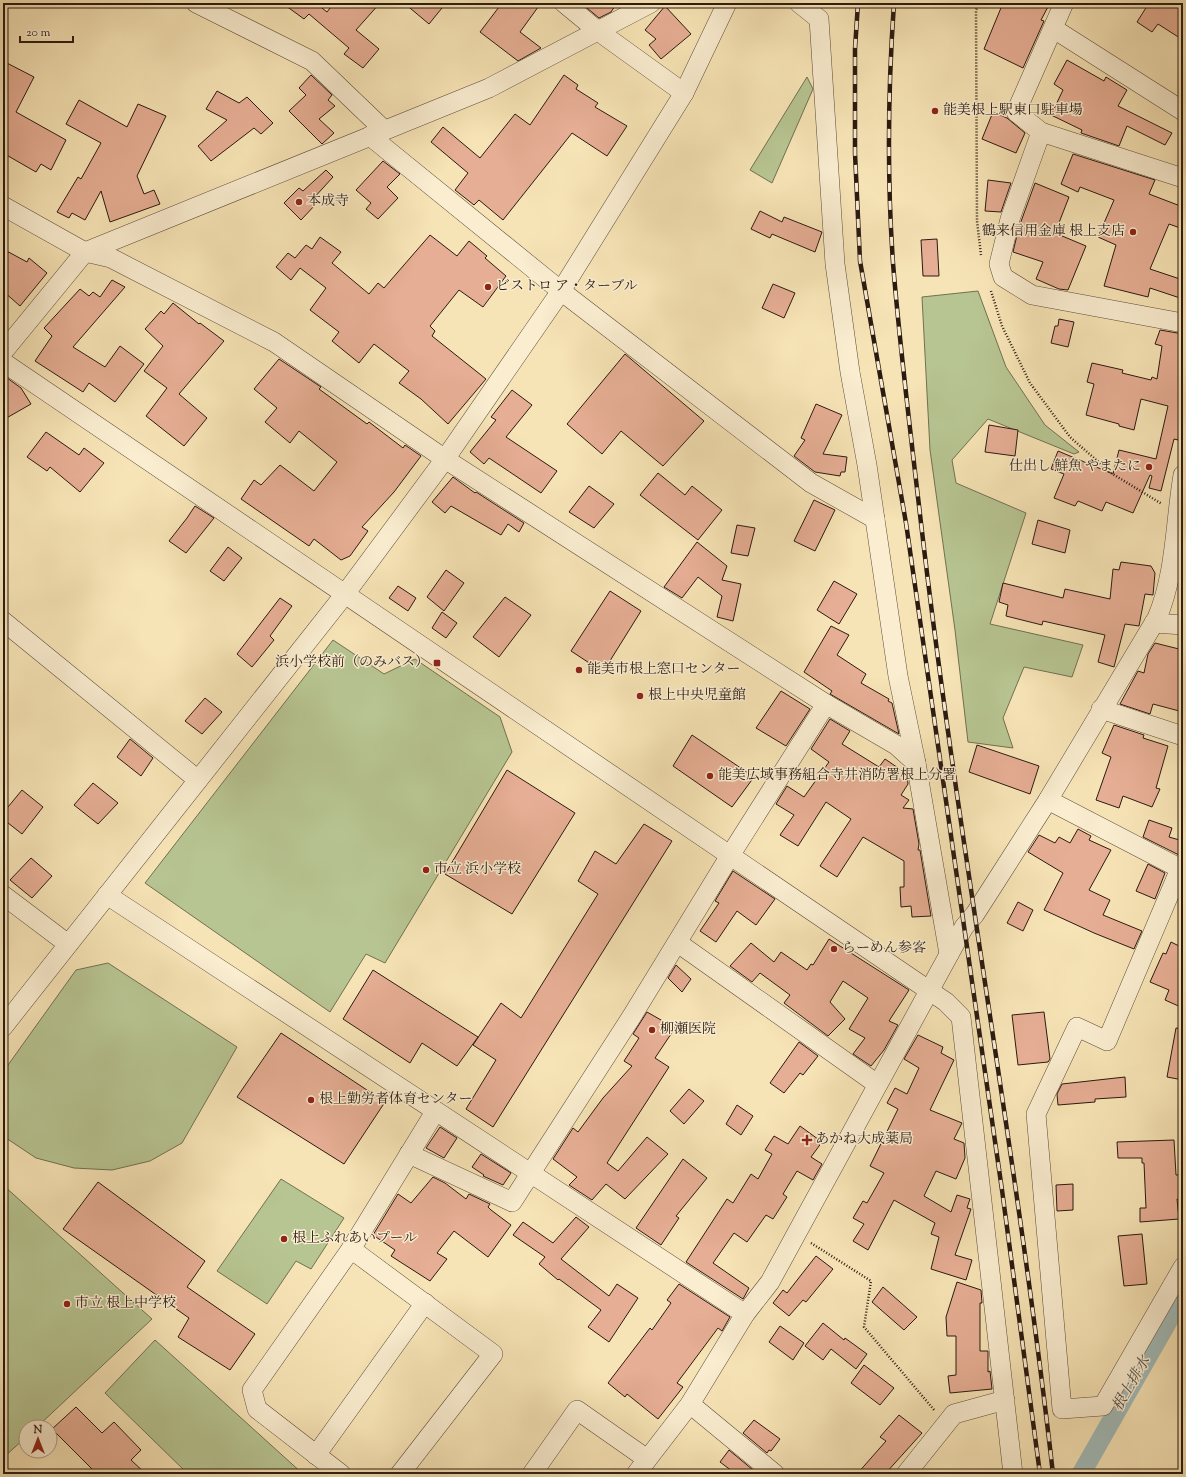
<svg xmlns="http://www.w3.org/2000/svg" width="1186" height="1477" font-family="'Sorts Mill Goudy','Noto Serif JP',serif">
  <rect width="100%" height="100%" fill="#f7e4b6"/>
  <filter id="stains"><feTurbulence type="fractalNoise" baseFrequency=".005" numOctaves="4"/><feColorMatrix values="0 0 0 0 .2 0 0 0 0 .09 0 0 0 0 .02 0 0 0 .5 -.17"/></filter>
  <radialGradient id="worn" r=".72"><stop offset=".6" stop-color="#630" stop-opacity="0"/><stop offset="1" stop-color="#630" stop-opacity=".3"/></radialGradient>
  <g fill="#b7c592" stroke="#717052">
    <path d="M807,77l6,12 -41,94 -22,-13z"/>
    <path d="M978,291l28,76 39,58 34,27 -5,2 -86,-35 -36,41 4,23 70,30 -36,111 93,21 -11,32 -48,-10 -21,51 10,30 -45,-6 -13,-112 -25,-180 -8,-153z"/>
    <path d="M333,640l51,34 31,-15 85,58 12,35 -127,211 -19,-9 -36,58 -185,-129z"/>
    <path d="M108,963l129,84 -55,96 -32,18 -38,9 -38,-2 -38,-10 -33,-22v-64l73,-102z"/>
    <path d="M281,1179l63,39 -33,51 -15,-8 -29,43 -50,-33z"/>
    <path d="M3,1185l149,134 -115,108h-11v10l-23,21z"/>
    <path d="M155,1340l148,134h-115l-83,-81z"/>
  </g>
  <g fill="none" stroke-linecap="round" stroke-linejoin="round">
    <path stroke="#a2bcb9" stroke-width="19" d="M1081,1474l102,-179"/>
  </g>
  <g fill="#e6ae94" stroke="#2b1a11">
    <path d="M282,3h36l-1,1 10,8 7,-9h46l-24,27 23,19 -16,19 -19,-14 5,-6 -40,-34 -5,5z"/>
    <path d="M404,3h42l-17,21z"/>
    <path d="M502,3h39l-21,29 21,16 -23,13 -38,-29z"/>
    <path d="M581,3h36l-6,9 -12,6z"/>
    <path d="M1003,3h47l-9,17 3,1 -21,47 -39,-19z"/>
    <path d="M1149,3h34v37l-25,-16 -6,8 -15,-10z"/>
    <path d="M665,6l26,28 -30,25 -12,-14 7,-6 -11,-9z"/>
    <path d="M1067,60l37,21 2,-4 21,13 -9,16 54,27 -7,12 -38,-19 -8,20 -38,-13 1,-3 -31,-15 12,-25 -9,-6z"/>
    <path d="M3,61l31,16 -18,35 50,28 -15,30 -10,-6 -5,8 -33,-19z"/>
    <path d="M311,75l21,20 -4,5 7,6 -16,13 15,14 -12,11 -33,-33 17,-16 -7,-7z"/>
    <path d="M564,75l14,10 -2,4 22,14 -3,4 32,19 -20,30 -35,-23 -69,87 -24,-20 -5,5 -19,-15 13,-17 -37,-31 12,-15 37,31 35,-44 15,11z"/>
    <path d="M217,91l22,12 8,-6 26,26 -12,11 -7,-6 -43,33 -13,-15 29,-26 -21,-11z"/>
    <path d="M79,100l48,27 11,-23 28,12 -29,60 7,18 10,-4 6,14 -50,18 -9,-31 -16,29 -13,-7 -3,5 -12,-6 21,-35 3,2 20,-36 -35,-19z"/>
    <path d="M993,112l14,6 18,15 -9,20 -34,-14z"/>
    <path d="M1073,154l82,26 -6,14 34,13v22l-14,-5 -19,45 33,11v19l-33,-11 -2,9 -44,-11 12,-41 -18,-8 16,-37 -34,-13 -2,5 -17,-8z"/>
    <path d="M383,161l17,13 -13,13 11,11 -20,21 -12,-10 5,-6 -15,-13z"/>
    <path d="M326,170l7,7 -21,23 4,4 -15,16 -17,-17 15,-15 4,3z"/>
    <path d="M988,180l23,3 -10,29 -16,-1z"/>
    <path d="M1035,183l34,14 -14,36 31,13 -18,44 -9,-1 -23,-10 7,-17 -30,-10 6,-25z"/>
    <path d="M760,211l22,11 2,-5 38,15 -7,20 -43,-18 -2,4 -19,-9z"/>
    <path d="M430,235l27,21 12,-15 18,15 -2,2 21,18 -23,31 -24,-17 -29,36 5,5 -3,5 54,43 -38,45 -27,-25 -22,-16 10,-12 -35,-27 -15,19 -27,-22 7,-9 -29,-22 16,-22 -26,-20 -9,12 -15,-13 12,-14 7,5 11,-13 6,4 8,-12 21,15 -9,11 37,31 9,-11 6,5z"/>
    <path d="M937,239l2,37h-16l-2,-36z"/>
    <path d="M3,249l24,13 2,-4 18,15 -27,33 -17,-15z"/>
    <path d="M112,280l13,7 -52,60 32,20 15,-21 24,18 -29,38 -26,-19 -6,9 -48,-31 17,-25 -8,-8 36,-39 9,7 4,-4 7,5z"/>
    <path d="M773,284l22,9 -11,25 -22,-10z"/>
    <path d="M173,303l26,21 1,-1 24,18 -45,53 28,24 -23,28 -38,-30 21,-28 -23,-17 19,-25 -18,-17 16,-18 3,3z"/>
    <path d="M1059,319l15,3 -6,25 -17,-4 4,-17h3z"/>
    <path d="M1160,330l23,4v27l-3,24h3v29l-5,26 -4,-1 -13,52 -12,-3 3,-12 -2,-1 -17,38 -27,-11 -4,9 -24,-10 -3,5 -21,-8 10,-24 -13,-5 7,-18 55,23 6,-24 37,9 12,-53 -27,-7 -7,31 -15,-4v-2l-33,-9 8,-31 -7,-2 5,-19 31,7 -1,3 29,7 1,-3 5,2 5,-33 -7,-2z"/>
    <path d="M625,354l79,67 -41,45 -42,-35 -19,23 -35,-30z"/>
    <path d="M279,359l42,28 -2,2 48,35 2,-2 34,26 2,-3 16,11 -27,36 -32,35 6,4 -18,25 -9,4 -27,-21 -5,7 -68,-47 13,-19 7,5 19,-20 34,26 23,-29 -38,-31 -9,12 -25,-21 12,-14 -23,-19z"/>
    <path d="M3,375l18,13 10,16 -28,16z"/>
    <path d="M512,390l20,15 -26,32 51,34 -16,22 -52,-35 -5,6 -14,-12 26,-32 -5,-3z"/>
    <path d="M816,404l26,11 -19,39 24,3 -2,15h-4l-1,4 -25,-4 -21,-16 11,-16 -4,-2z"/>
    <path d="M989,425l29,5 -3,26 -30,-4z"/>
    <path d="M46,432l33,23 5,-7 20,15 -24,29 -30,-25 -3,4 -20,-14z"/>
    <path d="M658,473l27,22 7,-9 30,24 -24,30 -58,-45z"/>
    <path d="M453,477l22,16 1,-1 48,31 -5,9 -11,-8 -7,11 -50,-29 -6,7 -13,-11z"/>
    <path d="M589,486l25,18 -20,24 -25,-16z"/>
    <path d="M814,500l21,10 -20,41 -21,-10z"/>
    <path d="M195,506l19,12 -28,35 -17,-12 18,-23z"/>
    <path d="M1038,520l32,10 -5,23 -33,-9z"/>
    <path d="M737,525l18,3 -7,28 -17,-3z"/>
    <path d="M697,542l30,24 -5,14 19,4 -8,37 -16,-4 5,-21 -24,-19 -16,21 -18,-11z"/>
    <path d="M228,547l14,11 -18,23 -14,-10z"/>
    <path d="M1121,562l30,4 4,7 -2,22 -8,-1 -6,32 -14,-2 -11,43 -16,-5 7,-27 -62,-14 -1,4 -36,-9 2,-11 -9,-3 4,-19 60,15 2,-9 45,10 3,-30 6,1z"/>
    <path d="M446,570l18,13 -20,28 -17,-14z"/>
    <path d="M834,581l23,13 -18,30 -22,-14z"/>
    <path d="M398,586l18,12 -8,13 -19,-13z"/>
    <path d="M610,591l31,20 -38,61 -32,-21z"/>
    <path d="M505,597l26,18 -32,42 -26,-20z"/>
    <path d="M280,598l12,8 -22,30 4,4 -22,27 -15,-13z"/>
    <path d="M442,612l15,11 -11,15 -14,-10z"/>
    <path d="M831,626l18,9 -12,20 29,19 -5,9 28,16 -1,2 4,2 7,31 -69,-40 2,-3 -28,-19z"/>
    <path d="M1155,643l28,7v62l-30,-8 -3,10 -30,-10 18,-33 6,2 4,-19z"/>
    <path d="M781,691l29,18 -24,37 -30,-18z"/>
    <path d="M205,698l17,14 -20,22 -17,-13z"/>
    <path d="M830,719l20,12 -8,13 37,23 6,-8 22,15 1,10 -7,11 8,5 -6,8 10,1 6,35 -1,6h2l11,66 -19,1 -1,-11 -10,1 -1,-20h4v-26l-41,-24 -26,40 -17,-11 31,-47 -25,-17 -28,44 -18,-11 14,-20 -18,-11 11,-18 17,11 25,-35 -18,-13z"/>
    <path d="M1114,725l30,10 -1,3 25,8 -12,42 4,1 -8,18 -29,-11 -4,12 -23,-8 15,-43 -9,-4z"/>
    <path d="M692,735l62,42 -22,30 -59,-41z"/>
    <path d="M130,739l23,19 -12,18 -24,-19z"/>
    <path d="M977,745l62,21 -9,28 -61,-22z"/>
    <path d="M507,770l68,43 -63,101 -67,-40z"/>
    <path d="M93,783l25,20 -20,21 -24,-19z"/>
    <path d="M22,790l21,17 -21,27 -19,-15v-6z"/>
    <path d="M1149,820l23,8 -3,9 14,4v16l-40,-20z"/>
    <path d="M644,824l28,17 -179,286 -27,-18 30,-49 -23,-15 28,-42 20,15 77,-124 -20,-13 17,-30 21,13z"/>
    <path d="M1078,829l13,7 -2,4 22,10 -22,40 21,10 -7,15 39,16 -8,18 -40,-16 -50,-23 19,-37 -35,-21 11,-17 16,8 4,-6 11,6z"/>
    <path d="M31,858l21,18 -20,22 -22,-18z"/>
    <path d="M1148,864l17,9 -10,26 -19,-8z"/>
    <path d="M733,871l42,28 -19,26 -19,-14 -21,31 -16,-11 19,-28 -4,-2z"/>
    <path d="M1018,902l15,8 -10,21 -16,-8z"/>
    <path d="M829,939l80,51 -20,31 9,4 -14,25 -13,16 -18,-12 12,-16 -16,-9 19,-31 -25,-17 -13,21 15,17 -17,17 -44,-33 6,-8 -30,-22 -8,9 -22,-16 21,-23 23,19 7,-10 26,18 4,-6 2,1z"/>
    <path d="M1171,942l12,6v60l-18,-8 4,-10 -19,-8 13,-29 3,1z"/>
    <path d="M676,965l15,14 -9,13 -14,-14z"/>
    <path d="M373,970l105,67 -21,29 -35,-23 -12,20 -67,-44z"/>
    <path d="M647,1012l28,16 -20,30 14,9 -62,96 11,8 29,-34 21,17 -43,45 -19,-15 -14,16 -23,-15 8,-8 -24,-18 20,-31 5,4 25,-34 29,-32 -8,-5 15,-23 -6,-4z"/>
    <path d="M1044,1012l6,47 -2,3 -30,3 -6,-50z"/>
    <path d="M1176,1028l7,1v51l-16,-3z"/>
    <path d="M281,1033l104,69 -41,62 -107,-67z"/>
    <path d="M918,1035l25,12 -2,6 13,7 -24,50 32,13 -8,16 10,4 1,15 -9,21 -20,-8 -12,25 27,16 6,-17 13,4 -3,9 4,1 -16,46 17,5 -6,20 -35,-11 8,-32 -8,-3 4,-11 -41,-23 -26,50 -15,-9 11,-17 -11,-6 10,-17 4,2 17,-30 -14,-7 28,-57 -11,-6 8,-15 12,6 12,-26 -15,-9z"/>
    <path d="M799,1042l19,14 -15,19 -3,-2 -16,20 -14,-10z"/>
    <path d="M1125,1077l1,20 -31,2v3l-37,3 -1,-11 5,-10z"/>
    <path d="M689,1089l15,12 -20,23 -14,-13z"/>
    <path d="M737,1105l16,11 -12,19 -15,-11z"/>
    <path d="M800,1126l22,16 -11,15 11,7 -9,16 -16,-9 -14,23 4,3 -14,22 -7,-4 -19,27 -13,-9 -21,30 36,25 -6,11 -57,-37 41,-63 6,4 18,-29 7,5 14,-25 -7,-4 9,-14 14,8z"/>
    <path d="M440,1127l17,11 -13,20 -18,-10z"/>
    <path d="M1174,1140l2,35h7v24h-6l2,20 -39,3v-14h6l-2,-45h-2v-5h-24l-1,-16z"/>
    <path d="M481,1154l30,19 -8,12 -20,-9 1,-1 -12,-8z"/>
    <path d="M683,1159l24,19 -31,38 3,2 -18,27 -25,-17z"/>
    <path d="M433,1177l12,6 21,16 3,-5 21,10 -2,3 3,3 20,15 -23,32 -34,-26 -17,22 10,6 -17,22 -39,-25 4,-6 -22,-15 25,-41 13,9z"/>
    <path d="M98,1182l107,79 -18,26 68,47 -25,36 -52,-33 11,-19 -126,-89z"/>
    <path d="M1073,1184v26l-16,1 -1,-26z"/>
    <path d="M576,1217l13,10 -28,32 48,37 8,-12 21,14 -29,44 -21,-15 13,-17 -42,-31 -1,1 -19,-16 6,-7 -32,-22 10,-13 30,21z"/>
    <path d="M1142,1234l5,50 -23,2 -6,-50z"/>
    <path d="M816,1256l17,13 -27,33 -3,-2 -14,16 -16,-13 10,-13 4,3z"/>
    <path d="M957,1282l24,8 1,13h-2v48h8v21l2,-1 2,18 -42,4 -2,-17 8,-1v-39h-9l-1,-19z"/>
    <path d="M679,1284l51,33 -8,14 -4,-3 -41,55 6,4 -25,32 -31,-25 -2,3 -17,-14 42,-55 2,2 19,-27 -4,-3z"/>
    <path d="M883,1287l34,30 -13,13 -32,-28z"/>
    <path d="M823,1323l21,17 1,-2 22,16 -11,15 -25,-20 -8,11 -18,-14z"/>
    <path d="M780,1326l24,17 -11,17 -24,-18z"/>
    <path d="M864,1365l30,23 -14,17 -29,-22z"/>
    <path d="M76,1407l26,26 12,-11 27,28 -10,10 15,14h-49l-45,-45z"/>
    <path d="M899,1415l23,18 -37,41h-28l29,-33 -6,-4z"/>
    <path d="M754,1420l26,19 -9,12 -2,-1 -2,3 -24,-20z"/>
    <path d="M729,1450l24,20 -4,4h-13l-16,-12z"/>
  </g>
  <g fill="none" stroke-linecap="round" stroke-linejoin="round">
    <g stroke="#5e4c3a" stroke-width="20">
      <g id="minor">
        <path d="M196,3l116,58 72,69"/>
        <path d="M564,3l34,28 86,62"/>
        <path d="M799,3l20,16 16,245 15,108 17,93 31,211 18,87 33,191"/>
        <path d="M1064,3l-48,109 25,20 142,46"/>
        <path d="M1054,29l129,82"/>
        <path d="M1041,132l-31,87 -11,45 4,13 29,18 151,28"/>
        <path d="M370,136l191,155 250,192 64,36"/>
        <path d="M3,206l82,46 26,6 163,84 171,117 381,245 70,41 20,18"/>
        <path d="M3,352l82,-100 404,-164 162,-85"/>
        <path d="M3,362l943,640 15,15 52,457"/>
        <path d="M3,621l195,159"/>
        <path d="M1154,623l29,2"/>
        <path d="M1101,709l82,27"/>
        <path d="M1048,800l135,70"/>
        <path d="M1180,869l-73,172 -30,-14 -41,87 26,295 41,-3 80,-139"/>
        <path d="M3,895l65,49"/>
        <path d="M107,895l638,419"/>
        <path d="M678,943l199,141"/>
        <path d="M3,1027l342,-433 100,-135 116,-168 123,-198 43,-90"/>
        <path d="M409,1154l103,48 120,-186 99,-162 95,-150"/>
        <path d="M351,1249l142,105 -93,120"/>
        <path d="M690,1404l85,70"/>
        <path d="M316,1455l109,-152"/>
        <path d="M341,1474l-84,-65 -5,-19 99,-141 84,-137"/>
        <path d="M532,1474l45,-64 70,49"/>
        <path d="M636,1474l54,-70 55,-90 25,-32 194,-355 11,-13 73,-114 109,-182c19,-45 18,-96 26,-143"/>
        <path d="M906,1474l48,-60 51,-14"/>
      </g>
    </g>
    <g stroke="#2b1a11" stroke-width="2.5" stroke-dasharray="1 2" stroke-linecap="butt">
      <path d="M979,3l-3,7 1,211 4,34"/>
      <path d="M991,291l11,35 28,57 40,54 41,36 51,31"/>
      <path d="M811,1243l60,38 -7,46 71,84"/>
    </g>
    <use href="#minor" stroke="#faedd0" stroke-width="19"/>
    <g stroke="#2b1a11" stroke-width="4.5">
      <g id="rail">
        <path d="M858,3l-3,46v104l5,108 46,262 96,667 38,284"/>
        <path d="M894,3c-6,86 -7,174 -1,260 7,87 18,173 28,260 37,318 96,633 132,951"/>
      </g>
    </g>
    <use href="#rail" stroke="#faedd0" stroke-width="3" stroke-dasharray="9" stroke-linecap="butt"/>
  </g>
  <g fill="#8f2418" stroke="#faedd0" stroke-width="1.5">
    <circle cx="935" cy="111" r="4"/>
    <circle cx="299" cy="202" r="4"/>
    <circle cx="1133" cy="232" r="4"/>
    <circle cx="488" cy="287" r="4"/>
    <circle cx="1149" cy="467" r="4"/>
    <rect x="433" y="659" width="8" height="8" rx="2"/>
    <circle cx="579" cy="670" r="4"/>
    <circle cx="640" cy="696" r="4"/>
    <circle cx="710" cy="776" r="4"/>
    <circle cx="426" cy="870" r="4"/>
    <circle cx="834" cy="949" r="4"/>
    <circle cx="652" cy="1030" r="4"/>
    <circle cx="311" cy="1100" r="4"/>
    <path d="M805 1134h4v4h4v4h-4v4h-4v-4h-4v-4h4z"/>
    <circle cx="284" cy="1239" r="4"/>
    <circle cx="67" cy="1304" r="4"/>
  </g>
  <g text-anchor="middle" dominant-baseline="central" stroke-width="3" stroke-linejoin="round" paint-order="stroke">
    <g font-size="14" fill="#2b1a11" stroke="#faedd0" text-anchor="start">
      <text x="943" y="111">能美根上駅東口駐車場</text>
      <text x="307" y="202">本成寺</text>
      <text x="1125" y="232" text-anchor="end">鶴来信用金庫 根上支店</text>
      <text x="496" y="287">ビストロ ア・ターブル</text>
      <text x="1141" y="467" text-anchor="end">仕出し 鮮魚 やまたに</text>
      <text x="429" y="663" text-anchor="end">浜小学校前（のみバス）</text>
      <text x="587" y="670">能美市根上窓口センター</text>
      <text x="648" y="696">根上中央児童館</text>
      <text x="718" y="776">能美広域事務組合寺井消防署根上分署</text>
      <text x="434" y="870">市立 浜小学校</text>
      <text x="842" y="949">らーめん参客</text>
      <text x="660" y="1030">柳瀬医院</text>
      <text x="319" y="1100">根上勤労者体育センター</text>
      <text x="815" y="1140">あかね大成薬局</text>
      <text x="292" y="1239">根上ふれあいプール</text>
      <text x="75" y="1304">市立 根上中学校</text>
    </g>
    <g font-size="15" font-style="italic" fill="#55534c" stroke="#faedd0">
      <text transform="translate(1132 1384) rotate(-60)">根上排水</text>
    </g>
  </g>
  <rect width="1186" height="1477" fill="none" stroke="#f7e4b6" stroke-width="16"/>
  <rect x="4" y="4" width="1178" height="1469" fill="none" stroke="#2b1a11" stroke-width="2"/>
  <rect x="8" y="8" width="1170" height="1461" fill="none" stroke="#2b1a11"/>
  <g transform="translate(38 1439)"><circle r="19" fill="#faedd0" stroke="#a79984"/>
  <path d="M0-3L7 15L0 10L-7 15Z" fill="#8f2418"/>
  <text y="-6" font-size="11" font-weight="bold" text-anchor="middle" fill="#2b1a11">N</text>
  </g>
  <path d="M20 36v6h53v-6" fill="none" stroke="#2b1a11" stroke-width="2"/>
  <text x="26" y="36" font-size="12" fill="#2b1a11" stroke="#faedd0" stroke-width="3" paint-order="stroke">20 m</text>
  <rect width="100%" height="100%" filter="url(#stains)"/>
  <rect width="100%" height="100%" fill="url(#worn)"/>
</svg>
